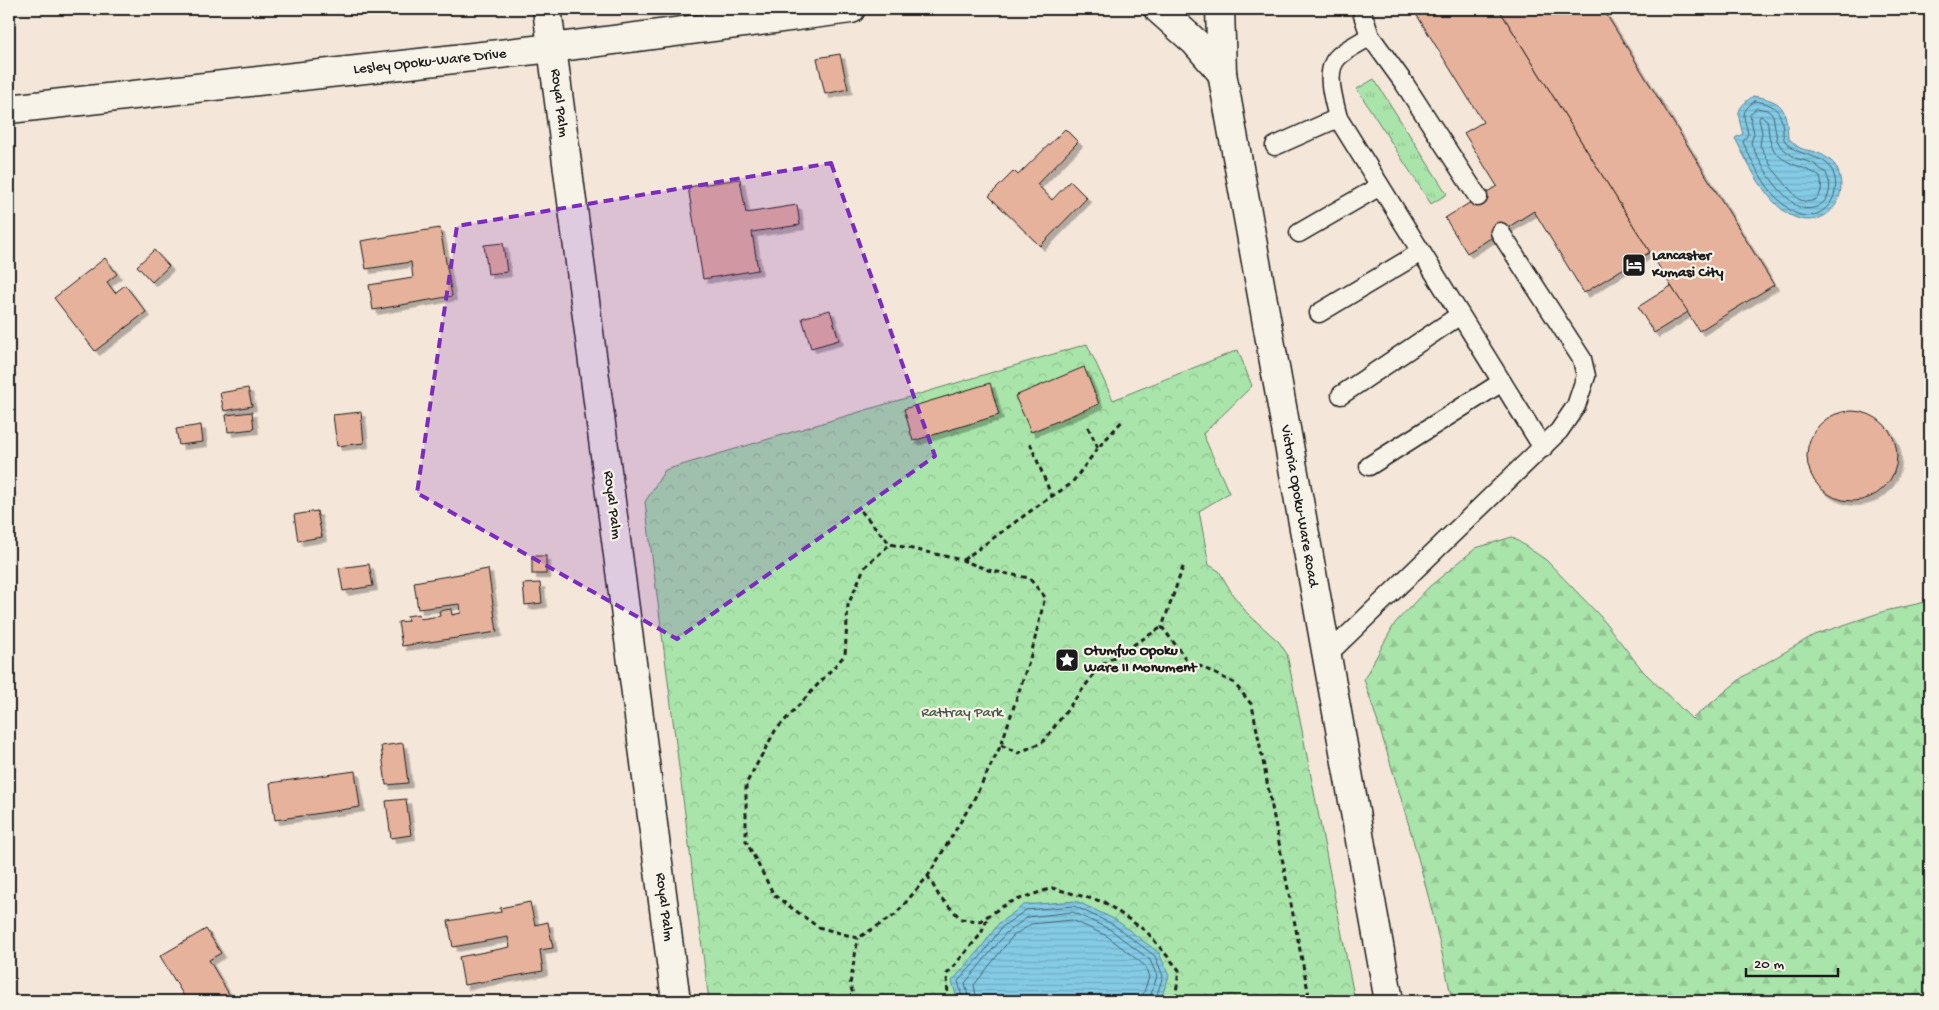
<svg xmlns="http://www.w3.org/2000/svg" width="1939" height="1010" font-family="'Gochi Hand',sans-serif">
  <defs>
    <pattern id="grass-tufts" width="24" height="20" patternUnits="userSpaceOnUse" patternTransform="scale(1.25)"><rect width="24" height="20" fill="#a9e5aa"/><path d="M3 7l-1-3M5 7V3M7 7l1-3M15 17l-1-3M17 17v-4M19 17l1-3" fill="none" stroke="#91c492"/></pattern>
    <pattern id="forest-firs" width="22" height="20" patternUnits="userSpaceOnUse" patternTransform="scale(1.25)"><rect width="22" height="20" fill="#a9e5aa"/><path d="M5 1l3.5 6h-7zM16 11l3.5 6h-7z" fill="#91c492"/></pattern>
    <pattern id="park-crowns" width="20" height="18" patternUnits="userSpaceOnUse" patternTransform="scale(1.25)"><rect width="20" height="18" fill="#a9e5aa"/><path d="M2 6a3 3 0 1 1 6 0M12 15a3 3 0 1 1 6 0" fill="none" stroke="#91c492"/></pattern>
    <pattern id="water-rules" width="6" height="5" patternUnits="userSpaceOnUse" patternTransform="scale(1.25)"><rect width="6" height="5" fill="#84cbe5"/><path d="M0 2.5h6" fill="none" stroke="#71aec4"/></pattern>
    <filter id="shadow"><feDropShadow dx="4.5" dy="4.5" stdDeviation="0" flood-color="#0004"/></filter>
  </defs>
  <rect width="100%" height="100%" fill="#f4e6d9"/>
  <filter id="ink" filterUnits="userSpaceOnUse"><feTurbulence type="fractalNoise" baseFrequency=".02" numOctaves="2"/><feDisplacementMap in="SourceGraphic" scale="10" xChannelSelector="R" yChannelSelector="G"/><feConvolveMatrix kernelMatrix="1 2 1 2 8 2 1 2 1" color-interpolation-filters="sRGB"/></filter>
  <g filter="url(#ink)">
    <path fill="url(#grass-tufts)" stroke="#628063" d="M1374,79l73,115 -16,10 -74,-115z"/>
    <path fill="url(#forest-firs)" stroke="#628063" d="M1512,537l34,23 54,56 43,55 49,48 52,-43 70,-41 71,-24 45,-10v400h-478c-21,-109 -54,-215 -88,-322l31,-56 34,-36 47,-39z"/>
    <path fill="url(#park-crowns)" stroke="#628063" d="M1087,344l26,56 125,-50 14,36 -49,48 26,59 -30,18 10,54 10,6 14,24 14,18 32,29 8,12 68,347h-646l-64,-499 20,-32z"/>
    <g fill="url(#water-rules)" stroke="#5a8595">
      <path d="M1753,96c31,5 33,12 35,42 4,3 8,8 12,10 5,3 13,2 18,5 6,2 16,9 18,14 17,32 -13,66 -46,48 -24,-13 -43,-53 -55,-77l8,-4c-6,-22 -8,-24 10,-38z"/>
      <path d="M1076,901l40,19 43,33 10,23 -9,25h-202l-6,-20 25,-28 22,-30 25,-18z"/>
    </g>
    <g fill="none" stroke-linecap="round" stroke-linejoin="round">
      <g stroke="#46626c" stroke-width="1">
        <path d="M1755,101c20,3 26,9 28,29 0,4 0,8 2,11 11,17 39,12 47,29 14,28 -15,59 -42,40 -22,-16 -36,-44 -47,-68l5,-8c-3,-17 -10,-21 7,-33z"/>
        <path d="M1757,108l10,2 6,5 4,25 4,7 14,11 18,5 13,10c2,6 5,12 3,19 -3,16 -24,22 -36,11 -19,-16 -32,-37 -42,-60l3,-10 -4,-18z"/>
        <path d="M1761,116l6,4c2,8 1,16 4,24 7,21 34,21 49,33 5,17 -4,30 -22,22l-26,-31 -12,-23 2,-13 -3,-13z"/>
        <path d="M963,1001l-5,-20 23,-25 21,-29 24,-17 48,-4 40,19 41,31 8,20 -8,25"/>
        <path d="M969,1001l-4,-18 42,-51 21,-15 45,-5 38,18 39,30 7,16 -8,25"/>
        <path d="M977,1001l-3,-16 38,-48 19,-13 41,-4 35,16 37,29 5,12 -8,24"/>
      </g>
    </g>
    <g fill="#e7b29b" stroke="#1c1c1c" filter="url(#shadow)">
      <path d="M1413,9h86l151,243 -66,41 -50,-82 -67,42 -22,-35 52,-32 -33,-53 19,-11z"/>
      <path d="M1499,9h104l171,276 -75,46z"/>
      <path d="M840,54l8,35 -23,5 -8,-36z"/>
      <path d="M1065,129l13,13 -41,42 15,16 18,-19 17,17 -47,48 -51,-50 25,-25 4,4z"/>
      <path d="M740,179l6,34 51,-8 3,20 -48,7 6,38 -55,9 -15,-92z"/>
      <path d="M440,228l12,68 -79,14 -4,-25 44,-7 -2,-16 -45,7 -5,-28z"/>
      <path d="M503,243l4,29 -19,2 -4,-29z"/>
      <path d="M154,250l15,16 -17,16 -15,-16z"/>
      <path d="M105,258l12,16 -10,8 8,11 10,-8 21,27 -51,39 -41,-53z"/>
      <path d="M1671,286l17,26 -34,21 -16,-26z"/>
      <path d="M830,310l9,30 -28,8 -9,-30z"/>
      <path d="M1084,367l15,37 -68,28 -16,-36z"/>
      <path d="M990,383l9,32 -86,26 -9,-32z"/>
      <path d="M248,388l4,18 -28,5 -4,-18z"/>
      <circle cx="1852" cy="456" r="45"/>
      <path d="M252,412l2,17 -26,3 -2,-17z"/>
      <path d="M361,412l3,31 -27,3 -4,-31z"/>
      <path d="M201,425l2,17 -24,3 -3,-16z"/>
      <path d="M317,511l5,26 -24,4 -4,-26z"/>
      <rect x="532" y="556" width="14" height="18"/>
      <path d="M369,564l4,22 -30,5 -4,-23z"/>
      <path d="M488,569l9,63 -95,14 -4,-24 10,-1 -1,-5 12,-2 1,5 20,-3 -1,-5 12,-2 1,6 9,-2 -1,-9 -42,5 -4,-27z"/>
      <path d="M540,583l2,20 -17,2 -2,-21z"/>
      <path d="M403,743l5,40 -22,2 -5,-39z"/>
      <path d="M355,771l5,36 -85,13 -5,-37z"/>
      <path d="M406,799l5,36 -20,3 -5,-37z"/>
      <path d="M530,902l5,23 13,-3 5,26 -13,2 3,21 -79,14 -5,-28 51,-10 -2,-10 -55,10 -5,-26 53,-9 -1,-4z"/>
      <path d="M206,929l15,24 -12,7 24,41h-46l-27,-45z"/>
    </g>
    <g fill="none" stroke-linecap="round" stroke-linejoin="round">
      <g stroke="#1c1c1c" stroke-width="21">
        <g id="service">
          <path d="M1361,9l9,27"/>
          <path d="M1275,146l63,-28"/>
          <path d="M1478,197l-74,-114 -34,-47c-10,7 -22,12 -31,20 -16,14 -5,44 -1,62l205,330"/>
          <path d="M1299,233l81,-47"/>
          <path d="M1319,313l102,-61"/>
          <path d="M1341,395l119,-80"/>
          <path d="M1369,466l133,-84"/>
          <path d="M1326,656l233,-225 17,-25 10,-30 -4,-17 -82,-127"/>
        </g>
      </g>
      <g stroke="#1c1c1c" stroke-width="31">
        <g id="minor">
          <path d="M547,9l129,992"/>
          <path d="M9,109l543,-61 299,-39"/>
        </g>
      </g>
      <g stroke="#1c1c1c" stroke-width="31">
        <g id="secondary">
          <path d="M1158,9l37,33 27,31"/>
          <path d="M1220,9l2,64 167,928"/>
        </g>
      </g>
      <g stroke="#1c1c1c" stroke-width="3" stroke-dasharray="5 4" stroke-linecap="butt">
        <path d="M1088,427l10,21"/>
        <path d="M1030,443l22,54"/>
        <path d="M861,511l29,33 72,16 26,10 41,8 16,19 -14,58 -30,90 -28,56 -45,75 -33,39 -37,23 -40,-11 -44,-32 -28,-54v-57l29,-53 70,-76 3,-50 16,-37 26,-24"/>
        <path d="M963,560l80,-58 28,-18 27,-36 25,-28"/>
        <path d="M1183,567l-21,60 24,32 48,24 18,22 58,296"/>
        <path d="M1001,745l17,8 25,-11 57,-76 62,-39"/>
        <path d="M928,876l11,20 22,23 19,2 28,-18 44,-15 52,14 43,30 32,38 -4,31"/>
        <path d="M855,1001l-5,-17 8,-46"/>
        <path d="M948,1001l-1,-27 34,-40 7,-18"/>
      </g>
      <use href="#service" stroke="#f7f3e8" stroke-width="18"/>
      <use href="#minor" stroke="#f7f3e8" stroke-width="28"/>
      <use href="#secondary" stroke="#f7f3e8" stroke-width="28"/>
    </g>
  </g>
  <path fill="#7b2cbf" fill-opacity="0.2" stroke="#7b2cbf" stroke-width="4" stroke-dasharray="10 6" stroke-linejoin="round" d="M831,163l104,293 -258,183 -260,-146 40,-267z"/>
  <defs>
    <g id="hotel-square" transform="scale(1.25)"><rect x="-9" y="-9" width="18" height="18" rx="4" fill="#1c1c1c" stroke="#f7f3e8"/><path d="M-6-4.5h1.5V1H6V5H4.5V3h-9V5H-6ZM-4 0a1.8 1.8 0 1 1 3.6 0ZM.5 0V-2.5h3Q6-2.5 6 0Z" fill="#fff"/></g>
    <g id="sight-square" transform="scale(1.25)"><rect x="-9" y="-9" width="18" height="18" rx="4" fill="#1c1c1c" stroke="#f7f3e8"/><path d="M0-6L1.8-2.2L6-1.7L2.9 1.2L3.7 5.4L0 3.3L-3.7 5.4L-2.9 1.2L-6-1.7L-1.8-2.2Z" fill="#fff"/></g>
  </defs>
  <g fill-rule="evenodd">
    <use href="#hotel-square" x="1634" y="265"/>
    <use href="#sight-square" x="1067" y="660"/>
  </g>
  <g text-anchor="middle" dominant-baseline="central" stroke-width="4.5" stroke-linejoin="round" paint-order="stroke">
    <g font-size="15" fill="#1c1c1c" stroke="#f7f3e8">
      <text transform="translate(430 62) rotate(-6)">Lesley Opoku-Ware Drive</text>
      <text transform="translate(559 103) rotate(83)">Royal Palm</text>
      <text transform="translate(612 505) rotate(83)">Royal Palm</text>
      <text transform="translate(1299 506) rotate(80)">Victoria Opoku-Ware Road</text>
      <text transform="translate(664 907) rotate(83)">Royal Palm</text>
    </g>
    <g font-size="15" font-weight="bold" fill="#1c1c1c" stroke="#f7f3e8" text-anchor="start">
      <text x="1652" y="256">Lancaster<tspan x="1652" dy="17">Kumasi City</tspan></text>
      <text x="1084" y="651">Otumfuo Opoku<tspan x="1084" dy="17">Ware II Monument</tspan></text>
    </g>
    <g font-size="15" fill="#465847" stroke="#f7f3e8">
      <text x="962" y="713">Rattray Park</text>
    </g>
  </g>
  <rect width="1939" height="1010" fill="none" stroke="#f7f3e8" stroke-width="30"/>
  <rect x="15" y="15" width="1909" height="980" fill="none" stroke="#1c1c1c" stroke-width="2" filter="url(#ink)"/>
  <path d="M1746 968v8h92v-8" fill="none" stroke="#1c1c1c" stroke-width="2.5"/>
  <text x="1754" y="968" font-size="15" fill="#1c1c1c" stroke="#f7f3e8" stroke-width="4" paint-order="stroke">20 m</text>
</svg>
